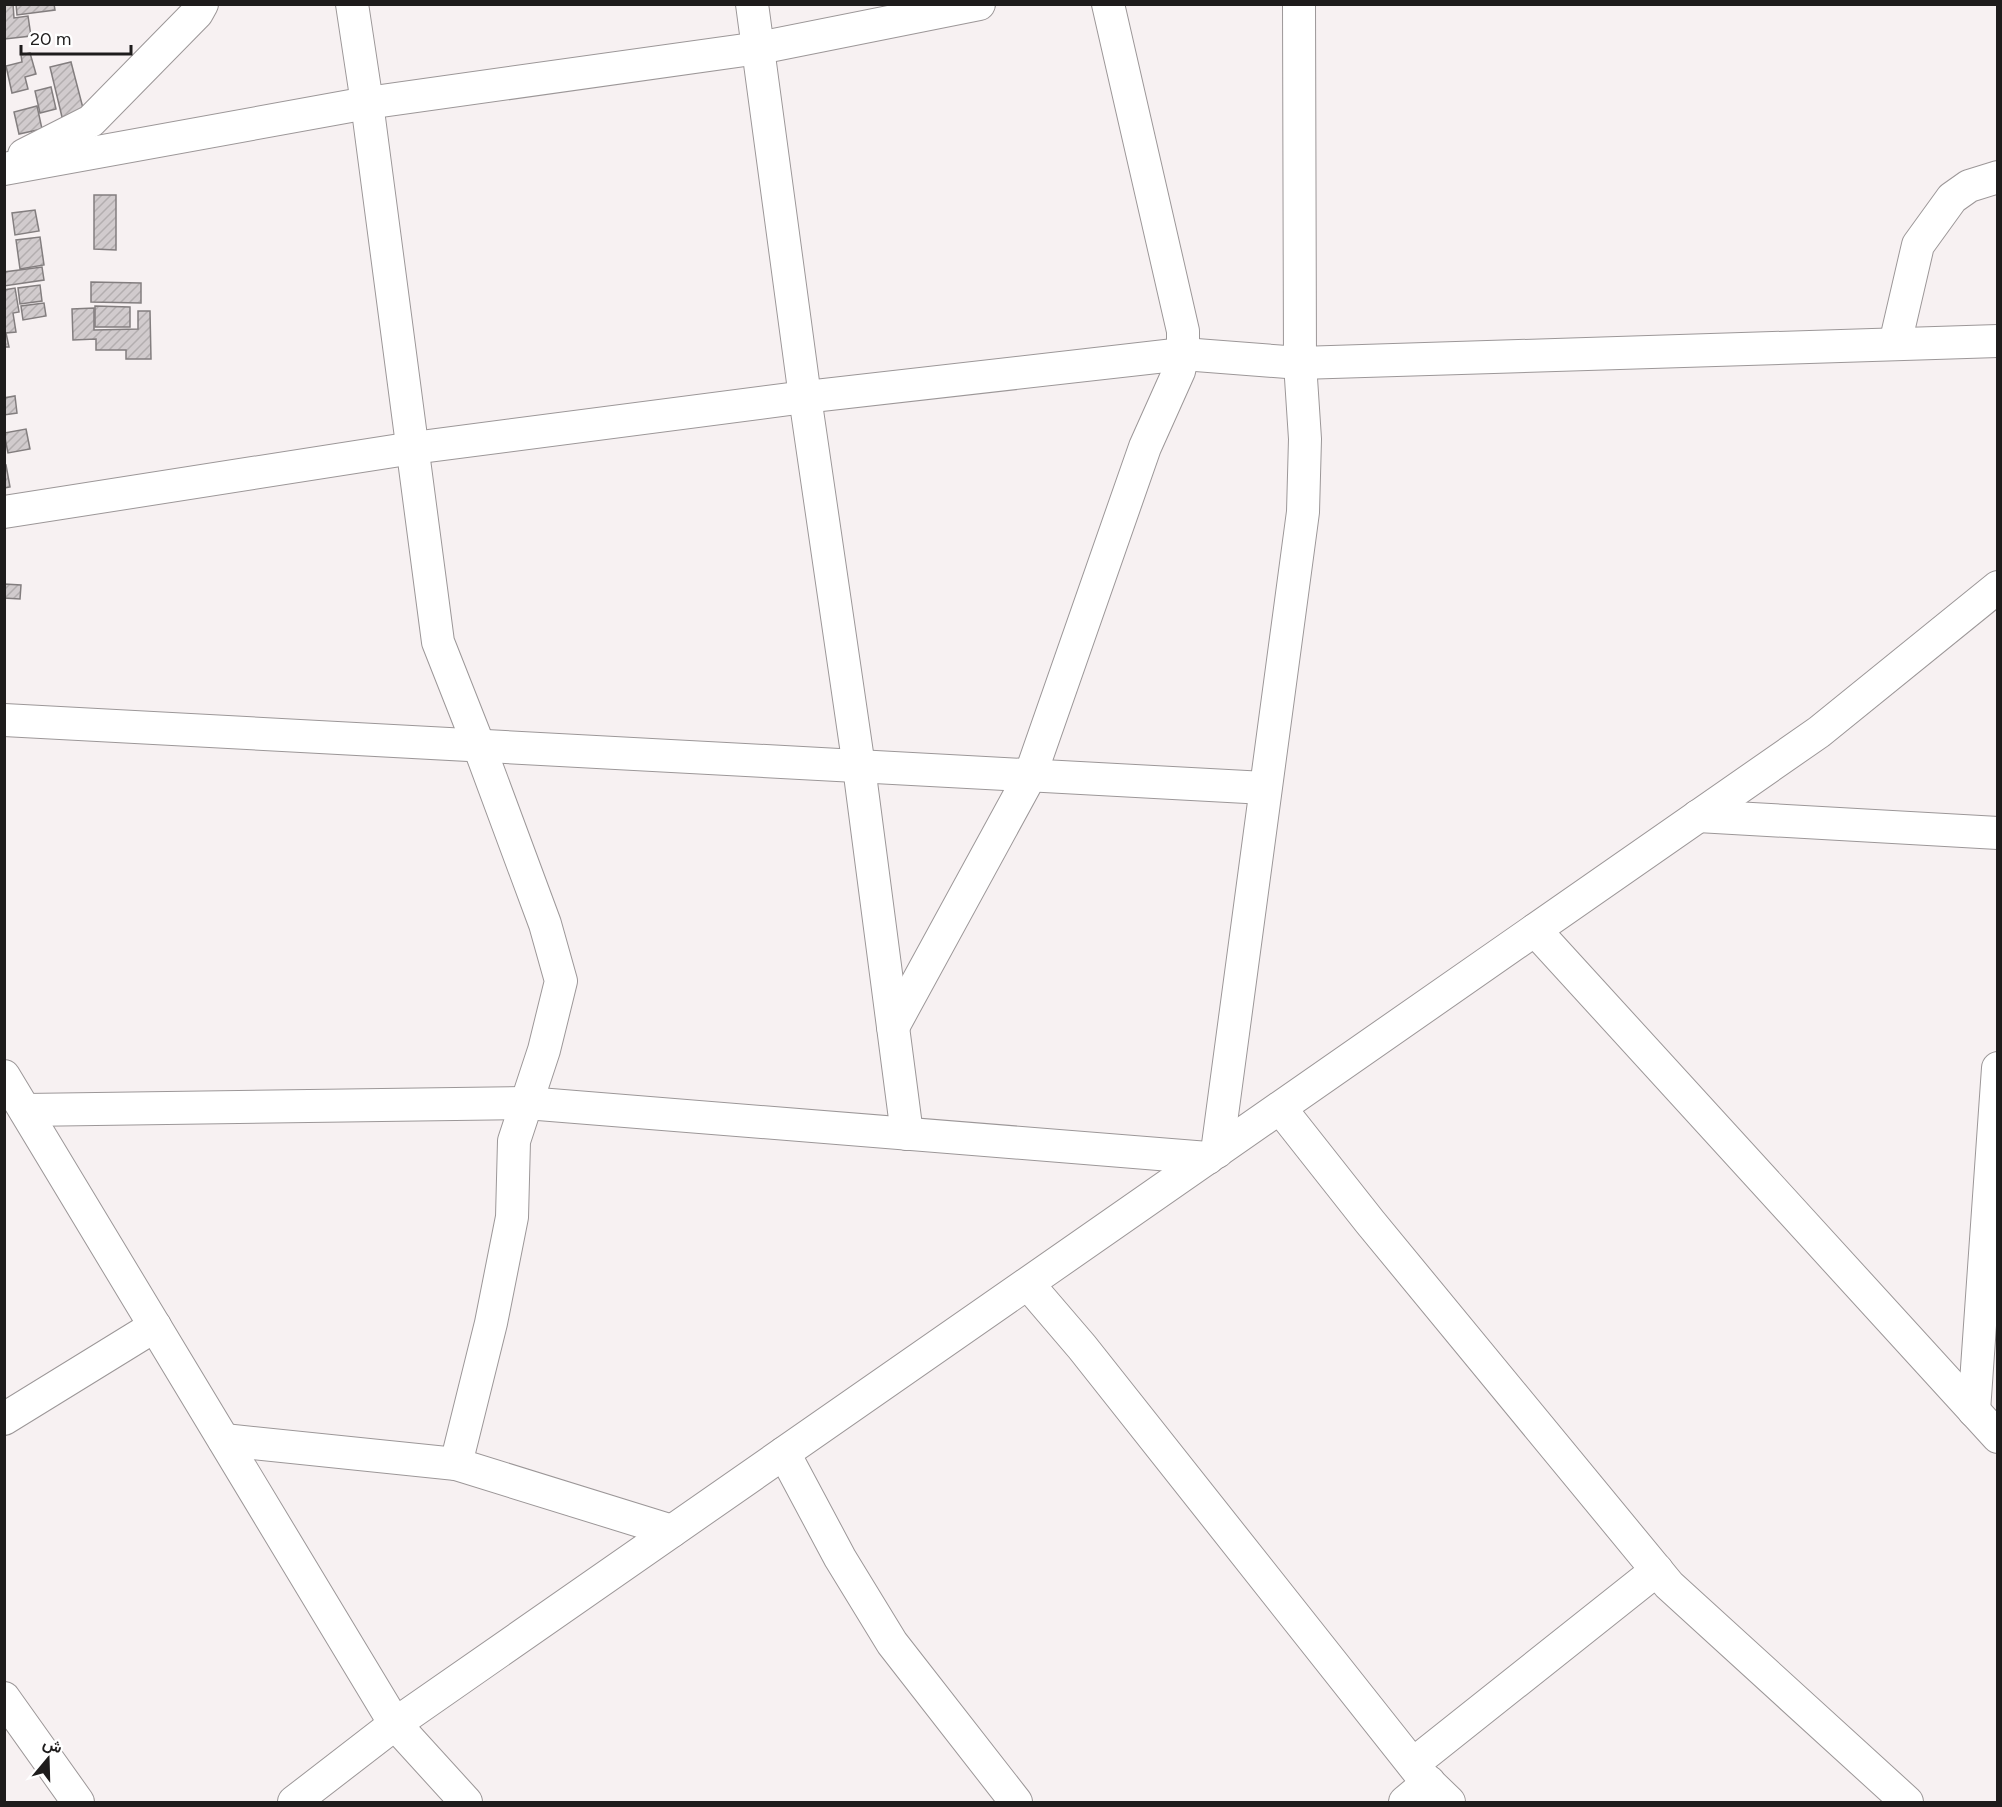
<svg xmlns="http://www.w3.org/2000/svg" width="2002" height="1807" font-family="Figtree,Vazirmatn,sans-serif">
  <defs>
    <pattern id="building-hatch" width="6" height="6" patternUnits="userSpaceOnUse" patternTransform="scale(1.5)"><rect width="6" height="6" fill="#d1cbcd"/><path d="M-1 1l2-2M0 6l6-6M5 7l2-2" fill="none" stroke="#b3aeaf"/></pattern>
  </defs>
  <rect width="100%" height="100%" fill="#f7f1f2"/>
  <g fill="url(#building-hatch)" stroke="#837e7f" stroke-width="1.5">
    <path d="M4,4h9l1,14 14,-2 3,20 -26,3z"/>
    <path d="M16,4h38l1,6 -38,5z"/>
    <path d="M30,53l6,21 -11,3 3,12 -16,4 -6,-27 16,-4 -1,-7z"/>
    <path d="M71,62l13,50 -22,5 -12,-50z"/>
    <path d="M51,87l5,22 -16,4 -5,-22z"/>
    <path d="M37,106l5,23 -23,5 -5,-22z"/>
    <path d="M94,195h22v55l-22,-1z"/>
    <path d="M35,210l4,21 -24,4 -3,-22z"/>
    <path d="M40,237l4,28 -24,4 -4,-29z"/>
    <path d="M42,267l2,13 -40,6v-14z"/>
    <path d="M91,282l50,1v20l-50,-1z"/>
    <path d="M40,285l2,16 -22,3 -2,-16z"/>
    <path d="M15,288l4,24 -6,1 3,19 -10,1 3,14h-5v-57z"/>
    <path d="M44,303l2,13 -23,4 -2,-14z"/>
    <path d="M95,306l35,1v20h-35z"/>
    <path d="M94,308v22l44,-1v-18h12l1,48h-25v-9h-30v-11l-23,1 -1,-31z"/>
    <path d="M15,396l2,17 -13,2v-17z"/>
    <path d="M26,429l4,20 -22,4 -4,-20z"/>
    <path d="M6,465l4,22 -6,1v-22z"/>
    <path d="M4,584l17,1 -1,14 -16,-1z"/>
  </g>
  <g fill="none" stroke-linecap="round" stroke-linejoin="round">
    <g stroke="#9c9798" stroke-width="34">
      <g id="minor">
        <path d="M352,4l15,99 71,539 41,104 66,178 16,57 -17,69 -30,91 -2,76 -21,106 -35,141"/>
        <path d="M752,4l53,393 54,370 48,367"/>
        <path d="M24,155l67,-34 106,-108 5,-9"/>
        <path d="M4,169l363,-66 392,-55 220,-44"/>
        <path d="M1895,344l23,-99 34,-47 17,-12 29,-9"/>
        <path d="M4,512l409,-64 392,-51 378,-43 117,9 698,-22"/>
        <path d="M4,720l1261,68"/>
        <path d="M1698,816l300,17"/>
        <path d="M1535,930l463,507"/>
        <path d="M893,1027l137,-251 115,-329 34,-76 4,-17v-23l-75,-327"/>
        <path d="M4,1076l391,648 71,78"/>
        <path d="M1280,1108l90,114 299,363 238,217"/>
        <path d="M25,1110l501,-7 682,55"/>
        <path d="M1217,1152l86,-640 2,-73 -5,-76 -1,-359"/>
        <path d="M1028,1284l54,63 339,428 28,27"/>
        <path d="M1974,1411l24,-343"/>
        <path d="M4,1419l151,-93"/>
        <path d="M224,1440l232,24 216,67"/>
        <path d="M784,1453l56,105 52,85 124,159"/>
        <path d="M4,1698l74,104"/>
        <path d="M1413,1764l244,-194"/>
        <path d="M294,1802l101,-78 1424,-992 179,-145"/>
        <path d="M1405,1802l24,-20"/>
      </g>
    </g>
    <use href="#minor" stroke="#fff" stroke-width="32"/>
  </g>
  <rect width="2002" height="1807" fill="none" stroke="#1e1c1c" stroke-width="12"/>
  <g transform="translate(48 1759) rotate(19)" stroke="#ffffff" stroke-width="4.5" paint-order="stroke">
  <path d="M0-4.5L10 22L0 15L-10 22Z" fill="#1e1c1c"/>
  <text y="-9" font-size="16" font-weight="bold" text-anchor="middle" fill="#1e1c1c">ش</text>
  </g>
  <path d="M21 45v9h110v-9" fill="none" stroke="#1e1c1c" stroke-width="3"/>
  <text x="30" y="45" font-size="18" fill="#1e1c1c" stroke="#ffffff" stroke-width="4.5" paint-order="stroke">20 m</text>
</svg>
